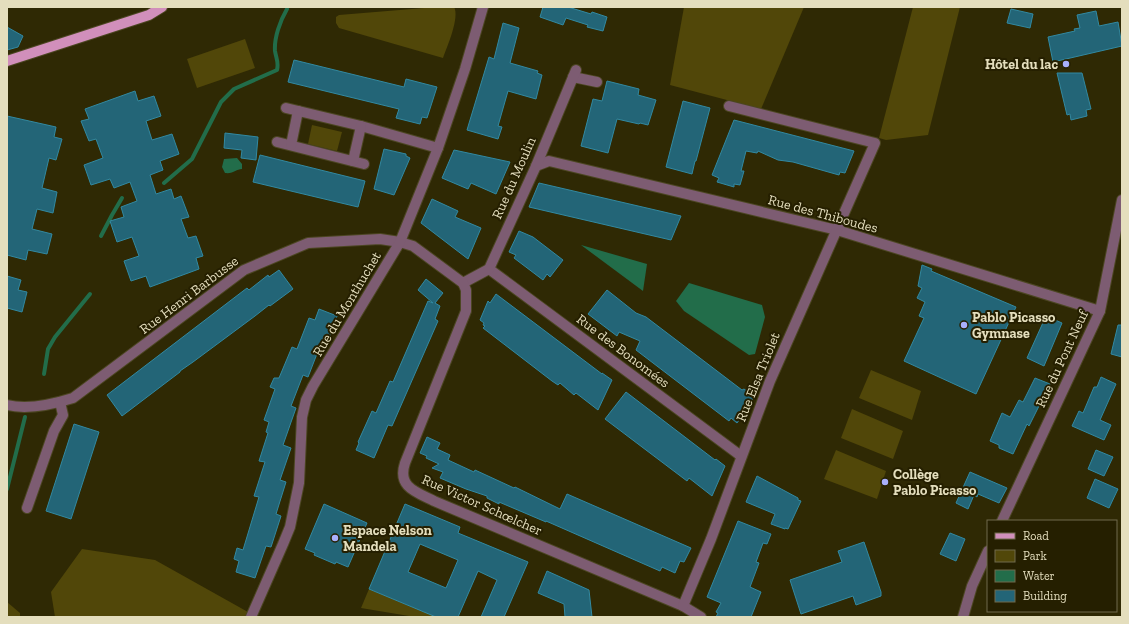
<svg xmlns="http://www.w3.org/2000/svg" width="1129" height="624" font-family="'Zilla Slab',serif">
  <rect width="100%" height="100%" fill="#2f2904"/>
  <g fill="#514709">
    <path d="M436,7h18c6,10 -7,40 -11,51l-104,-30 -3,-5v-6l3,-2z"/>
    <path d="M684,7h120l-43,102 -91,-24z"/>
    <path d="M913,7h47l-32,128 -42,5 -7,-2z"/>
    <path d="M245,39l10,29 -58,20 -10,-29z"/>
    <path d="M312,125l30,7 -5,19 -29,-7z"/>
    <path d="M871,370l50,21 -9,29 -53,-22z"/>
    <path d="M852,409l51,22 -10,28 -52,-21z"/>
    <path d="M836,450l50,21 -9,28 -53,-20z"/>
    <path d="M82,549l73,11 102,57h-202l-4,-25z"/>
    <path d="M369,589l55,23 15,-9 -6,14h-18l-54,-9z"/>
    <path d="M7,602l13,11v4h-13z"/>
  </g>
  <g fill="#226d4a">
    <path d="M237,158l5,6v5c-6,0 -8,5 -17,4l-3,-6 2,-8z"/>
    <path d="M581,245l66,19 -4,27z"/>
    <path d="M689,283l73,22 3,12 -10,37 -6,1 -65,-44 -8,-10z"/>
  </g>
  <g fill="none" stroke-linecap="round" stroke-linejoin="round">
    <g stroke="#226d4a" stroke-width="4">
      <path d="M164,183l28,-24 29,-57 13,-13 43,-19c2,-8 -1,-12 -2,-19 -1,-13 5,-30 12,-42"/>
      <path d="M101,236l11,-21 10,-17"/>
      <path d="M44,374l4,-25 7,-12 35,-43"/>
      <path d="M7,489l18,-72"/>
    </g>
  </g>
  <g fill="#236577" stroke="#3289a1" fill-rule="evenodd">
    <path d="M543,7h25l23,7 1,-2 15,5 -4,14 -16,-4 1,-2 -22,-7 -3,7 -23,-8z"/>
    <path d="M1011,9l22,5 -3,14 -23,-5z"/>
    <path d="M1096,11l3,15 19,-4 4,24 -69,16 -5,-25 27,-6 -1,-2 6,-1 -3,-13z"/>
    <path d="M503,23l16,5 -9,35 28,8 -1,2 5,2 -6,24 -28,-8 -10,35 4,1 -4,12 -31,-9 22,-73 5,2z"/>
    <path d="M7,27l16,9 -5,11 -11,3z"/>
    <path d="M294,60l110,27 2,-8 31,8 -10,31 -5,-1 -2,7 -24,-6 3,-9 -111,-27z"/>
    <path d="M1057,73h25l9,36 -5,1 1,6 -16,4 -1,-6 -3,1z"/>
    <path d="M607,81l32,8 -1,6 18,5 -8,25 -8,-2 -1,1 -22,-5 -9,34 -27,-7 12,-47 9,2z"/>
    <path d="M135,91l3,10 16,-5 7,20 -15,5 6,19 20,-6 7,20 -19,7 3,9 -13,5 6,19 15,-5 3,10 7,-3 8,21 -8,2 7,19 8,-2 7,20 -7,2 3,11 -49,18 -4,-11 -15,5 -7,-20 15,-5 -7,-19 -15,5 -7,-21 14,-4 -3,-10 16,-6 -7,-19 -16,6 -4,-9 -19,6 -7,-20 19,-7 -7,-19 -7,2 -8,-20 8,-2 -4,-10z"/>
    <path d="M683,101l27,7 -14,53h-1l-3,13 -26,-7z"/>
    <path d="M7,116l49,11 -2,10 8,2 -6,21 -7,-2 -7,30 15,4 -4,21 -16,-4 -5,20 20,5 -5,20 -19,-4 -2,10 -19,-5z"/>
    <path d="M734,120l120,31 -9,22 -5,-1 -1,3 -46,-13 -15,-2 -20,-9 -1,2 -11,-2 -5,20h3l-4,14 -6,-1v3l-17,-5 2,-4 -7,-3z"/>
    <path d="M225,133l33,4 -2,23 -15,-2 1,-8 -18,-2z"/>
    <path d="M384,149l22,5v2l4,2 -16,37 -20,-6z"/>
    <path d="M454,150l56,12 -14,32 -25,-11 -3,6 -26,-11z"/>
    <path d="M260,155l105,26 -7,26 -105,-25z"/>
    <path d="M539,183l125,29 17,4 -10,24 -142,-33z"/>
    <path d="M432,199l26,12 -3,6 26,11 -13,31 -47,-36z"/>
    <path d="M519,231l14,6 30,23 -13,17 -3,-3 -4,6 -29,-22 2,-3 -7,-3z"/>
    <path d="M922,265l10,4 -1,2 85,36 -40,87 -72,-33 20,-43 -5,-2 6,-14 -8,-4 5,-10 -4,-2z"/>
    <path d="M279,270l14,19 -23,17 -1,-1 -14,11 -62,46 -13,9v1l-58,44 -15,-21 140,-107 2,2 19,-15 1,2z"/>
    <path d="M7,276l14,4 -3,10 9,2 -5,20 -15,-4z"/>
    <path d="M426,279l17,14 -8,10 5,3 -5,13 3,2 -46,105 -4,-1 -14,33 -18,-8 3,-7 -1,-1 14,-31 4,2 14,-32 3,1 35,-81 5,2 -15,-13z"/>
    <path d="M607,290l29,23 10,4 96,73 2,-1 10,7 -4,8 -13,19 -6,-5 -2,3 -93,-71 4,-9 -21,-9 -2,4 -29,-22z"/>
    <path d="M496,294l106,80v-1l10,7 -14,30 -22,-17 -2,2 -14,-12 -2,2 -6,-4 -69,-53 2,-2 -2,-1 1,-2 -4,-3 8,-19 2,2z"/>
    <path d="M319,309l18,7 -11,32 -6,-2 -12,31 -5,-2 -12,31 5,2 -13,37 8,3 -11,32 6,2 -10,32 5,2 -10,31 -5,-1 -11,32 -19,-6 3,-11 -5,-2 3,-11 6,2 16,-53 -5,-1 11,-34 -6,-1 9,-28 -2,-1 3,-10 -5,-2 11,-31 -5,-2 4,-9h5l13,-31 5,2 12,-31 6,2z"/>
    <path d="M1046,316l16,7 -18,43 -17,-8z"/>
    <path d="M1118,325h4v32l-11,-3z"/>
    <path d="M1101,377l15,7 -16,36 11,5 -7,15 -32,-14 7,-15 4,2 11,-26h3z"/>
    <path d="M1035,378l15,6 -21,42 -2,-2 -14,30 -14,-6v-3l-9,-4 12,-28 8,4 9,-17 4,2z"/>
    <path d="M626,392l89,68 1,-1 9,7 -13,30 -23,-18 -2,3 -82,-62z"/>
    <path d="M74,424l25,8 -28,87 -25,-8z"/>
    <path d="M427,437l13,6 -3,6 13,6 -2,5 26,12 1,-2 39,18 1,-1 45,22 7,-15 124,54 -7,14 -4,-1 -5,12 -13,-6 -2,4 -114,-50v1l-47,-20v2l-12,-6v-2l-21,-7 -26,-11 3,-6 -11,-4 7,-4 -13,-6 1,-2 -7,-3z"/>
    <path d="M1096,450l17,7 -9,19 -16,-7z"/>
    <path d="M970,472l37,16 -8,15 -21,-9 -1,3 -3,-2 -6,14 -12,-6z"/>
    <path d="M757,476l41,22v2l3,1 -13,28 -3,-1v1l-14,-5 4,-10 -29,-12z"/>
    <path d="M1095,479l23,10 -9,19 -22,-10z"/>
    <path d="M324,504l43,19 -19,44 -12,-5 -1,2 -21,-9 1,-2 -10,-4z"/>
    <path d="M405,504l55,23 -2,6 70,29 -24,55h-23l16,-37 -19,-9 -20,46h-22l-67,-28zM420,544l38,16 -12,28 -38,-16z"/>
    <path d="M738,521l33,13 -4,10 -4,-1 -7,19 3,1 -9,24 11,5 -10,25h-35l2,-4 -2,-1 5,-9 -14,-6z"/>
    <path d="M950,533l15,6 -9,22 -16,-7z"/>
    <path d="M864,542l17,50v4l-25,9 -3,-9 -52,18 -11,-34 52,-18 -4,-11z"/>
    <path d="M547,571l42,19 3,27h-27l-1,-13 -26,-11z"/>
  </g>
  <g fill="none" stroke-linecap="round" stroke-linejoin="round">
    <g stroke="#4c4622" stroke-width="12">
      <g id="minor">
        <path d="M573,77l24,5"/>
        <path d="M286,108l75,18 77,22"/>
        <path d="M277,142l87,22"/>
        <path d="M291,145l7,-34"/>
        <path d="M353,161l8,-35"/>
        <path d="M536,166l13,-5 288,69 263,81"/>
        <path d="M489,269l252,187"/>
        <path d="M463,283l26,-14 47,-103 40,-96"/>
        <path d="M7,405c20,5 47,-1 66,-7l171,-128 64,-27 72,-4 20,3 13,4 50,37 3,7v21l-61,152c-8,24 11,29 29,38l249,105 18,11"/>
        <path d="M27,508l27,-77 9,-16 -3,-13"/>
        <path d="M1002,521l98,-210 22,-111"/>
        <path d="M683,606l28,-67 59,-158 105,-238 -146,-37"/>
        <path d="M251,617l32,-73 7,-17 9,-44 3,-66 4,-17 7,-14 87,-144 38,-94 27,-79 18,-62"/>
        <path d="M963,617l9,-31 16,-35"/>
      </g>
    </g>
    <g stroke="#4c4622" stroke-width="12">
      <path id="major" d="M7,61l142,-46 13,-8"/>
    </g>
    <use href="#minor" stroke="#7d5c72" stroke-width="10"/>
    <use href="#major" stroke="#d18fbb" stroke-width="10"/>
  </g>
  <g fill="#a9b0fc" stroke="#251f00" stroke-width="1.5">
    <circle cx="1066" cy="64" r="4"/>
    <circle cx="964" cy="325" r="4"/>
    <circle cx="885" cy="482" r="4"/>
    <circle cx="335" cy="538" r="4"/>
  </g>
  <g text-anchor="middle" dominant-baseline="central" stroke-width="4" stroke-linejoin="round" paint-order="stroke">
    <g font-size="14" font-weight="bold" fill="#e4debd" stroke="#251f00" text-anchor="start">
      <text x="1058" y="64" text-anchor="end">Hôtel du lac</text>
      <text x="972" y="317">Pablo Picasso<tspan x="972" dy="16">Gymnase</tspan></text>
      <text x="893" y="474">Collège<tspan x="893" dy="16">Pablo Picasso</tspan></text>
      <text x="343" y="530">Espace Nelson<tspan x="343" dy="16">Mandela</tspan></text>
    </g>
    <g font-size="14" fill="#e4debd" stroke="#251f00">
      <text transform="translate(514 178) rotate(-66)">Rue du Moulin</text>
      <text transform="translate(823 214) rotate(15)">Rue des Thiboudes</text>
      <text transform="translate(189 295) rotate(-37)">Rue Henri Barbusse</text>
      <text transform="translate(347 304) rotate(-59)">Rue du Monthuchet</text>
      <text transform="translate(623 351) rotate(37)">Rue des Bonomées</text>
      <text transform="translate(1062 359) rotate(-65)">Rue du Pont Neuf</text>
      <text transform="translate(758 377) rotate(-68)">Rue Elsa Triolet</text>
      <text transform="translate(482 505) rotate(24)">Rue Victor Schœlcher</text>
    </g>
  </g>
  <rect width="1129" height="624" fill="none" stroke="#e4debd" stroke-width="16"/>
  <rect x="987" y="520" width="130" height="92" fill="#251f00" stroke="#716b4c"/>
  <rect x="995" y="533" width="20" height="6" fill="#d18fbb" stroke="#716b4c"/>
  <text x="1023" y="540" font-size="12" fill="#e4debd">Road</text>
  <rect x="995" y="550" width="20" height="12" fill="#514709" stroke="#716b4c"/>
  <text x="1023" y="560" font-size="12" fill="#e4debd">Park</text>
  <rect x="995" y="570" width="20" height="12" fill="#226d4a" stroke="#716b4c"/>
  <text x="1023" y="580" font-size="12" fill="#e4debd">Water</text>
  <rect x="995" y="590" width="20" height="12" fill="#236577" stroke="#716b4c"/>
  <text x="1023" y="600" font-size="12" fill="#e4debd">Building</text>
</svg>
